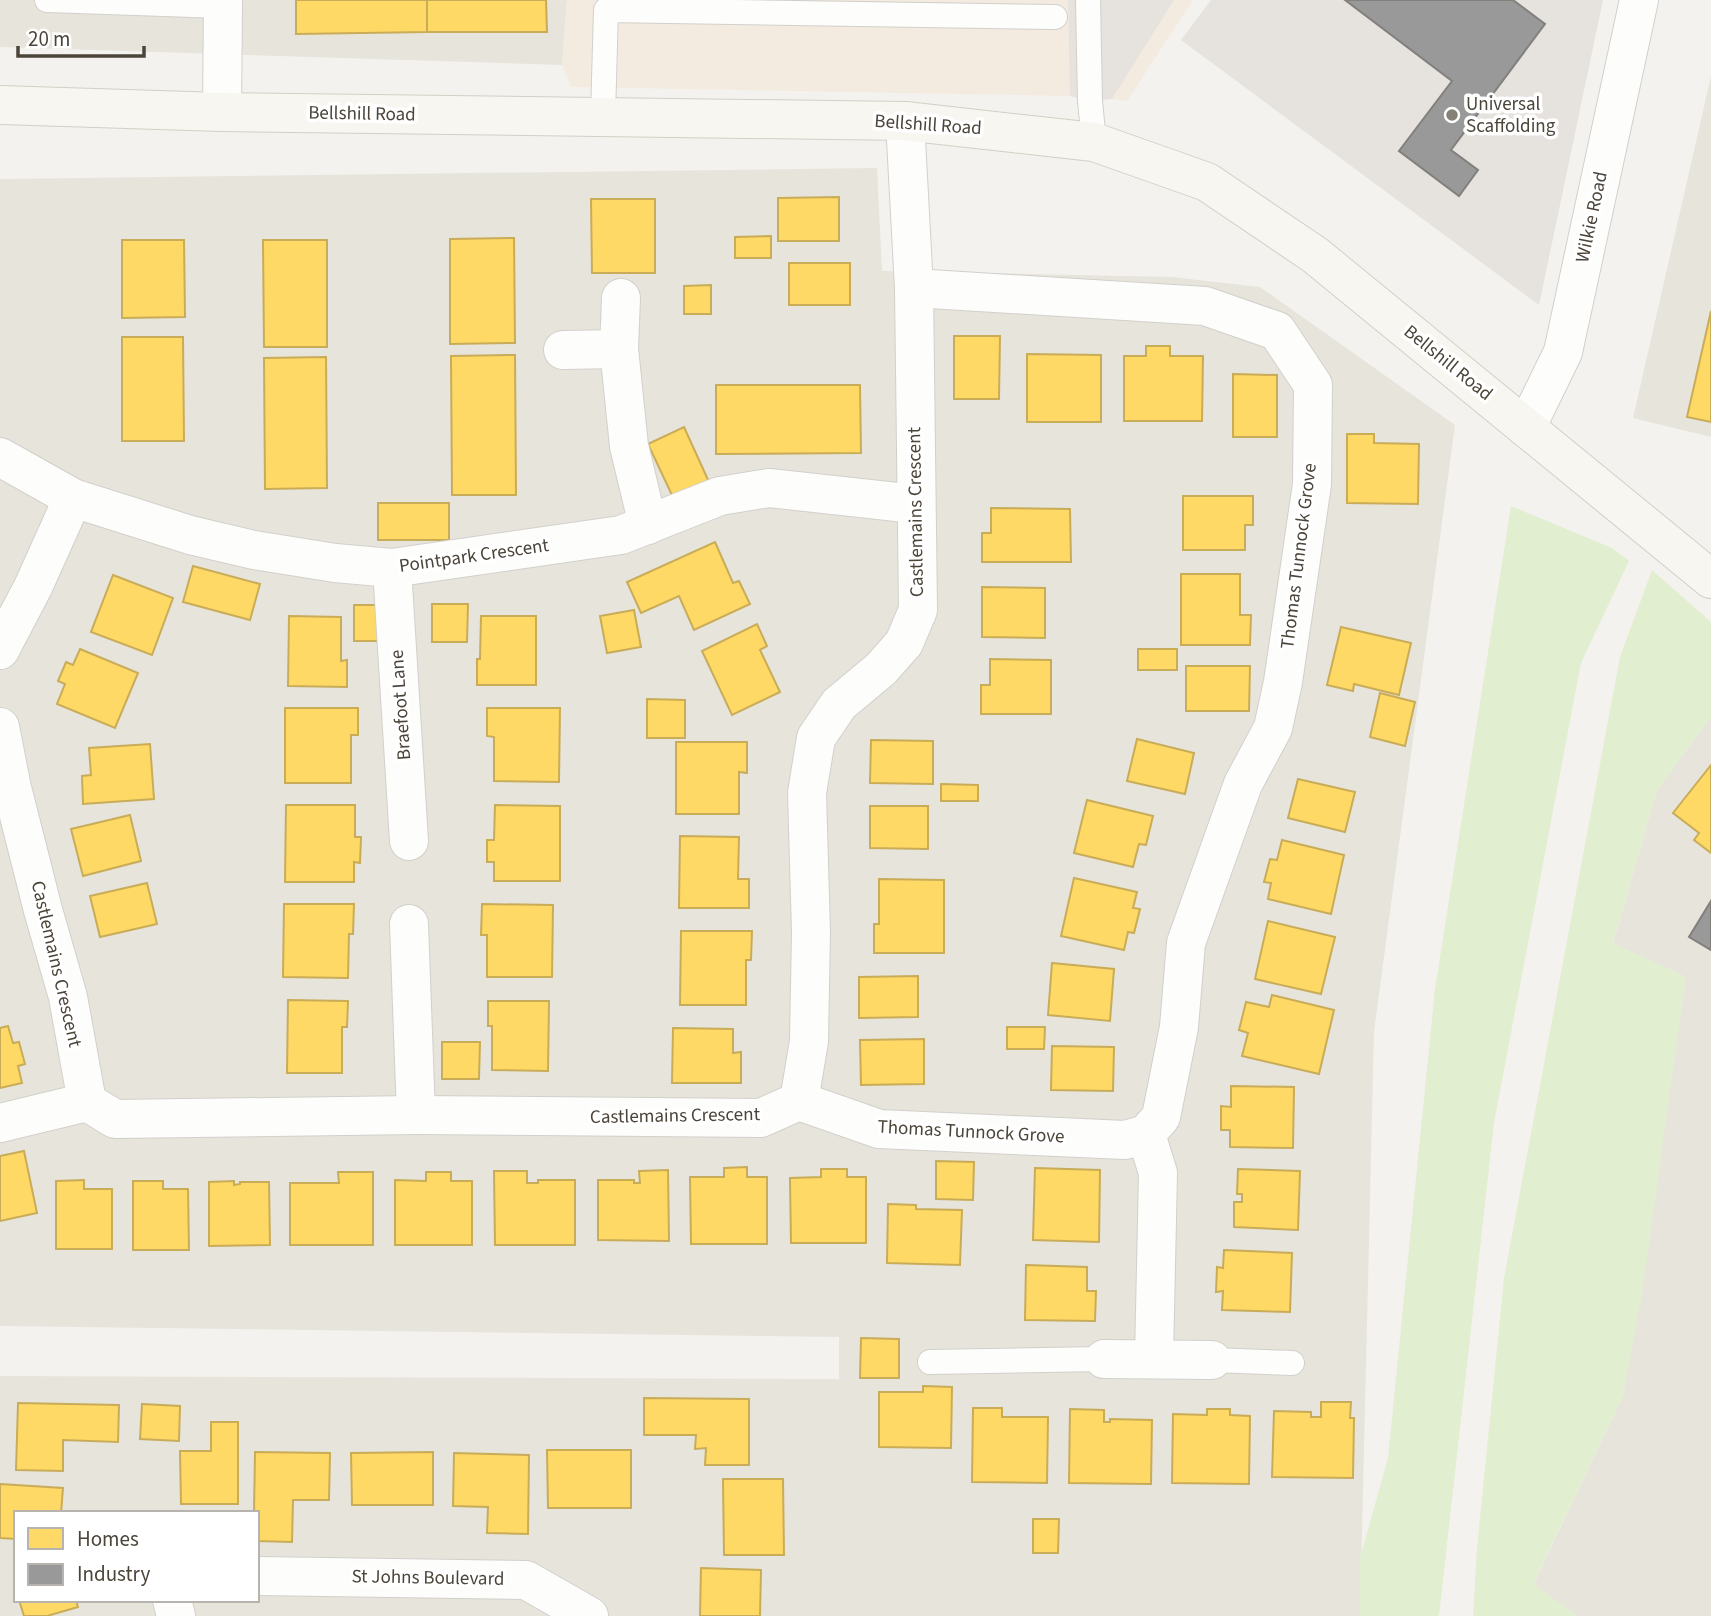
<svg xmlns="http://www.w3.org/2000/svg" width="1711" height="1616" font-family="'Source Sans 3',sans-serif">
  <rect width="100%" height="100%" fill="#f4f2ee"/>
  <g fill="#e7e4dc" fill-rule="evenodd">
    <path d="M0,0h567l-5,65 -562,-18z"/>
    <path d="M1711,76v361l-78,-19z"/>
    <path d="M877,168l5,103 290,6 88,10 195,138 -81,607 -14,584h-1360v-240l839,3v-42l-839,-11v-1147zM16,1513h241v87h-241z"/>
    <path d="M1711,717v899h-133l-45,-31 90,-189 63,-419 -73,-33 44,-154z"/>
  </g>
  <path fill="#f3ebdf" d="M567,0h626l-66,101 -15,-2 -22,2 -20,-5 -499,-9 -9,-22z"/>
  <path fill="#e6e2de" d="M1211,0h392l-64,305 -358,-265z"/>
  <g fill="#e1eecf">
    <path d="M1511,506l101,42 17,13 -48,102 -87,460 -55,493h-79v-58l28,-100 47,-469z"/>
    <path d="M1652,570l59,52v95l-54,73 -44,153 73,34 -44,317 -19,102 -90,188 45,32h-105l4,-68 27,-270 116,-621z"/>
  </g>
  <path fill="#e6e3df" d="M1068,0h106l-62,99 -22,2 -20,-5z"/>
  <g fill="#ffd966" stroke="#c9ac58" stroke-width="2">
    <path d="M296,0h131v32l-131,2z"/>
    <path d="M427,0h119l1,32h-120z"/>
    <path d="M839,197v44h-61v-43z"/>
    <path d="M591,199h64v74h-63z"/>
    <path d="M771,236v22h-36v-21z"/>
    <path d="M514,238l1,105 -65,1v-105z"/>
    <path d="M122,240h62l1,77 -63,1z"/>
    <path d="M263,240h64v107h-63z"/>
    <rect x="789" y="263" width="61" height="42"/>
    <path d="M711,285v29h-27v-28z"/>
    <path d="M1711,311v111l-24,-5z"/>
    <path d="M954,336h46l-1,63h-45z"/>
    <path d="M122,337h61l1,104h-62z"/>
    <path d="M1146,346h24v10h33l-1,65h-78v-65h22z"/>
    <path d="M1027,354l74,1v67h-74z"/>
    <path d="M515,355l1,140h-64l-1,-139z"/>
    <path d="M326,357l1,131 -62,1 -1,-131z"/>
    <path d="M1233,374l44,1v62h-44z"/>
    <path d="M716,385h144l1,68 -145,1z"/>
    <path d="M684,427l30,66 -36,15 -30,-64z"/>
    <path d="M1347,434h27v9l45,1 -1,60 -71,-1z"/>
    <path d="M1183,496h70v29h-8v25h-62z"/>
    <rect x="378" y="503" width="71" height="37"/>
    <path d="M991,508l79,1 1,53h-89v-29h9z"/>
    <path d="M715,542l18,41 6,-2 11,23 -56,26 -15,-34 -38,17 -14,-31z"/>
    <path d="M193,566l67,18 -10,36 -67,-18z"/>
    <path d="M1181,574h59v41h11l-1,30h-69z"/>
    <path d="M113,575l60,23 -21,57 -61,-23z"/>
    <path d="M982,587l63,1v50l-63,-1z"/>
    <path d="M432,604h36l-1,38h-35z"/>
    <rect x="354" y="605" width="38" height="36"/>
    <path d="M634,610l7,37 -34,6 -7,-37z"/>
    <path d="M289,616l52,1v44l6,-1v27l-59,-1z"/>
    <path d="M481,616h55v69h-59v-26h3z"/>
    <path d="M757,624l10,22 -7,4 20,42 -48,23 -30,-64z"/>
    <path d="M1341,627l70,16 -12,52 -45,-11 -1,7 -26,-6z"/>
    <path d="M80,649l58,24 -23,55 -58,-24 8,-20 -7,-3 8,-19 7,3z"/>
    <rect x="1138" y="649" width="39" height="21"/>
    <path d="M990,659l61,1v54h-70v-29h9z"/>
    <path d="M1186,666h64l-1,45h-63z"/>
    <path d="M1380,693l35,9 -10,44 -35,-9z"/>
    <path d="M647,699l38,1v38h-38z"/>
    <path d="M285,708h73v27h-7v48h-66z"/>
    <path d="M487,708h73l-1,74 -65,-1v-44l-7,-1z"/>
    <path d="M1137,739l57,14 -9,41 -58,-13z"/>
    <path d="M871,740l62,1v43l-63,-1z"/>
    <path d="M676,742h71v31l-8,-1v42h-63z"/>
    <path d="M150,744l4,55 -71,5 -1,-28 9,-1 -2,-27z"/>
    <path d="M1711,765v88l-17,-13 5,-7 -26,-20z"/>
    <path d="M1298,779l57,13 -10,40 -57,-14z"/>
    <path d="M941,784l37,1v16h-37z"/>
    <path d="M1087,800l66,16 -7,29 -7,-1 -6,23 -59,-14z"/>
    <path d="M286,805h69v32h6l-1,26 -6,-1v20h-69z"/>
    <path d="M495,805l65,1v75h-66v-19h-7v-22h7z"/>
    <path d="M870,806h58v43l-58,-1z"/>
    <path d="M130,815l11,46 -58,15 -12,-47z"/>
    <path d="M680,836l59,1 -1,42h11v29h-70z"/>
    <path d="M1282,840l62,15 -13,59 -63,-15 3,-16 -7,-1 6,-23 7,1z"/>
    <path d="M1074,878l63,14 -4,16 7,1 -6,24 -6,-1 -4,18 -63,-14z"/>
    <path d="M879,879l65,1v73h-70v-29h5z"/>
    <path d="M147,883l10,41 -57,13 -10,-41z"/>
    <path d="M284,904h70l-1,30h-4l-1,44 -65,-1z"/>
    <path d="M482,904l71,1 -1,72h-65v-42h-6z"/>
    <path d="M1268,921l67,16 -14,57 -66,-15z"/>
    <path d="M681,931h71l-1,29h-5v45h-66z"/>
    <path d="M1052,963l62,6 -4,52 -62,-6z"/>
    <path d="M918,976v41l-59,1v-41z"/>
    <path d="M1272,995l62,15 -15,64 -77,-18 6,-23 -9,-3 7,-28 23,5z"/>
    <path d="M288,1000l60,1 -1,26h-5v46h-55z"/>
    <path d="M488,1001h61l-1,70 -56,-1v-44h-4z"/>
    <path d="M8,1026l5,17 6,-1 6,22 -7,2 4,17 -22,5v-60z"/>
    <path d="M1007,1027h38l-1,22h-37z"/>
    <path d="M673,1028l60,1v24l8,-1v31h-69z"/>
    <path d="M924,1039v45l-63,1 -1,-45z"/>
    <path d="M442,1042h38l-1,37h-37z"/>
    <path d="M1052,1046l62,1 -1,44 -62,-1z"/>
    <path d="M1231,1086l63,1 -1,61 -63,-1v-17h-9v-24l10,1z"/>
    <path d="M24,1151l13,62 -37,8v-65z"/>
    <path d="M936,1161l38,1 -1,38 -37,-1z"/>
    <path d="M747,1167v10h20v67h-76l-1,-67h34v-9z"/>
    <path d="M1035,1168l65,2 -1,72 -66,-2z"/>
    <path d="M821,1169h26v8h19v66h-75l-1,-65 31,-1z"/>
    <path d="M1238,1169l62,2 -2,59 -64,-3v-25h8v-8h-5z"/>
    <path d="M668,1170l1,71 -71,-1v-60h36v3h6l-1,-12z"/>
    <path d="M494,1171h33v12h11v-3h37v65h-80z"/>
    <path d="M338,1172h35v73h-83v-62h49z"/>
    <path d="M426,1172h25v9h21v64h-77v-65l31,1z"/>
    <path d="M84,1180v9h28v60h-56v-68z"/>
    <path d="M133,1181h30v8h25l1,61h-56z"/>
    <path d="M234,1181v4l6,-1v-2h29l1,63 -61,1v-64z"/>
    <path d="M888,1204l28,1v4l46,1 -2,55 -73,-2z"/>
    <path d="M1224,1250l68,3 -2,59 -68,-2 1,-19 -7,1 1,-25 6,1z"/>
    <path d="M1026,1265l61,2v24h9l-1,30 -70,-1z"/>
    <path d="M861,1338l38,1v39h-39z"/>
    <path d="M923,1386l29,1 -1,61 -72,-1v-55h44z"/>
    <path d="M644,1398l105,1v66h-44l1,-17 -11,1 1,-14h-52z"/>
    <path d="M1321,1402h30l-1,16h4l-1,60 -81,-1 2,-66 37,1v5h10z"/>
    <path d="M18,1403l101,2 -1,37 -55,-2v31l-47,-1z"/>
    <path d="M142,1404l38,2 -1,35 -39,-2z"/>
    <path d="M973,1408h29v9h46l-1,66 -75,-1z"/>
    <path d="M1070,1409l34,1v12h6v-3l42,1 -1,64 -82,-1z"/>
    <path d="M1207,1409h23v6l20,1 -1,68 -77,-1 1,-69 34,1z"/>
    <path d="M211,1422h27v82h-57l-1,-53h31z"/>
    <path d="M547,1450h84v58h-83z"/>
    <path d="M255,1452l75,1 -1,47h-36l-1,42 -35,-1v-28h-3z"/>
    <path d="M433,1452v53h-81l-1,-52z"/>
    <path d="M454,1453l75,2 -1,79 -41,-1 1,-26 -35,-1z"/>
    <path d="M723,1479h60l1,76h-60z"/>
    <path d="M0,1484l63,4 -2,25h-45v26l-16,-1z"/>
    <path d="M1033,1519h26l-1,34h-25z"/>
    <path d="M701,1568l60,2 -1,46h-60z"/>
    <path d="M19,1600h57l2,7 -31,9h-23z"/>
  </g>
  <g fill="#999" stroke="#82807c" stroke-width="2">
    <path d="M1345,0h168l32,24 -94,126 27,20 -19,26 -60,-45 53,-70z"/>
    <path d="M1711,901v49l-22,-13z"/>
  </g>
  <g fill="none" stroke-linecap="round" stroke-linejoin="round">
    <g stroke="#d2d0cb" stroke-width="26">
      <g id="service">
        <path d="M47,0l176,6"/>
        <path d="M1088,0l2,101 4,41"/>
        <path d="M603,115l3,-105 449,7"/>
        <path d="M1212,1360l80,3"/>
        <path d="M930,1362l174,-3"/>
      </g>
    </g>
    <g stroke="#d2d0cb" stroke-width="40">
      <g id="minor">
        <path d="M222,112l1,-112"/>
        <path d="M621,298l-2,51 10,97 19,79"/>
        <path d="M563,350l56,-1"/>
        <path d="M0,457l73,41 117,37 64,15 81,13 57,5 229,-33 99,-39 49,-8 146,16"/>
        <path d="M392,568l17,273"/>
        <path d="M0,650l33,-63 40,-89"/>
        <path d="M0,727l12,61 31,122 25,87 19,105 28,17 301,-4 345,3 38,-17"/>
        <path d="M409,924l7,191"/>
        <path d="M799,1101l80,28 246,11 21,-6 15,-17 18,-90 7,-84 57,-159 30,-56 10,-46 29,-198 1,-99 -36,-54 -72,-25 -291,-18"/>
        <path d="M799,1101l10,-60 2,-109 -4,-139 9,-55 23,-34 42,-35 23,-26 14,-33 -4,-322 -9,-167"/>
        <path d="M0,1123l87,-21"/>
        <path d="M1146,1134l12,39 -4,185"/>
        <path d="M1104,1359l108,1"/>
        <path d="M257,1576l269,4 63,36"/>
        <path d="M172,1600l4,16"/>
      </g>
    </g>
    <g stroke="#d2d0cb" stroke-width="40">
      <path id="tertiary" d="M1526,428l37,-76 76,-352"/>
    </g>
    <g stroke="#d3cfc5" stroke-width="40">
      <path id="secondary" d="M0,105l222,7 683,9 189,21 113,40 108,73 396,324"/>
    </g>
    <use href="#service" stroke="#fdfdfc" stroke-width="24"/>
    <use href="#minor" stroke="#fdfdfc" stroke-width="38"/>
    <use href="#tertiary" stroke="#fdfdfc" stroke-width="38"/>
    <use href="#secondary" stroke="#f7f6f1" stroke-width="38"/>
  </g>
  <circle fill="#868178" stroke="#fff" stroke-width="2.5" cx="1452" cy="115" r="7"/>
  <g text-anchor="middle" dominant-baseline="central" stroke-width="7" stroke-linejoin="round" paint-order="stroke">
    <g font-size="19" fill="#4b4439" stroke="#fff" text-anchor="start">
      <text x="1466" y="104">Universal<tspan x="1466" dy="22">Scaffolding</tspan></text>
    </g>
    <g font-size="19" fill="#4b4439" stroke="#fff">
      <text transform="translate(362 114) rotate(1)">Bellshill Road</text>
      <text transform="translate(928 125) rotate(4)">Bellshill Road</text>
      <text transform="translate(1592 217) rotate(-78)">Wilkie Road</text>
      <text transform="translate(1448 363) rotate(39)">Bellshill Road</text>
      <text transform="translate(916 512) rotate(-91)">Castlemains Crescent</text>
      <text transform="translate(474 556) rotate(-8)">Pointpark Crescent</text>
      <text transform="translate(1299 556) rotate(-83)">Thomas Tunnock Grove</text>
      <text transform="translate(401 705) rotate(-94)">Braefoot Lane</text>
      <text transform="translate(56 964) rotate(77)">Castlemains Crescent</text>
      <text transform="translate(675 1116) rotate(-1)">Castlemains Crescent</text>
      <text transform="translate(971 1132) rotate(3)">Thomas Tunnock Grove</text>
      <text transform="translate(428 1578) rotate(1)">St Johns Boulevard</text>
    </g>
  </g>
  <rect x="14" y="1511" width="245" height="91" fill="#ffffff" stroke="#b7b4b0" stroke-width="2"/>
  <rect x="28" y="1528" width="35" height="21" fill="#ffd966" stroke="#b7b4b0" stroke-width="2"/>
  <text x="77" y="1546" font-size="21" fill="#4b4439">Homes</text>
  <rect x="28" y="1564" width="35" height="21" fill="#999999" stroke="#b7b4b0" stroke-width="2"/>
  <text x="77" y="1581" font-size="21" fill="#4b4439">Industry</text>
  <path d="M18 46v10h126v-10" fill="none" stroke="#4b4439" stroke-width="3.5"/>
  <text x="28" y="46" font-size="21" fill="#4b4439" stroke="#ffffff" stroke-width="5" paint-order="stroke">20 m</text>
</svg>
